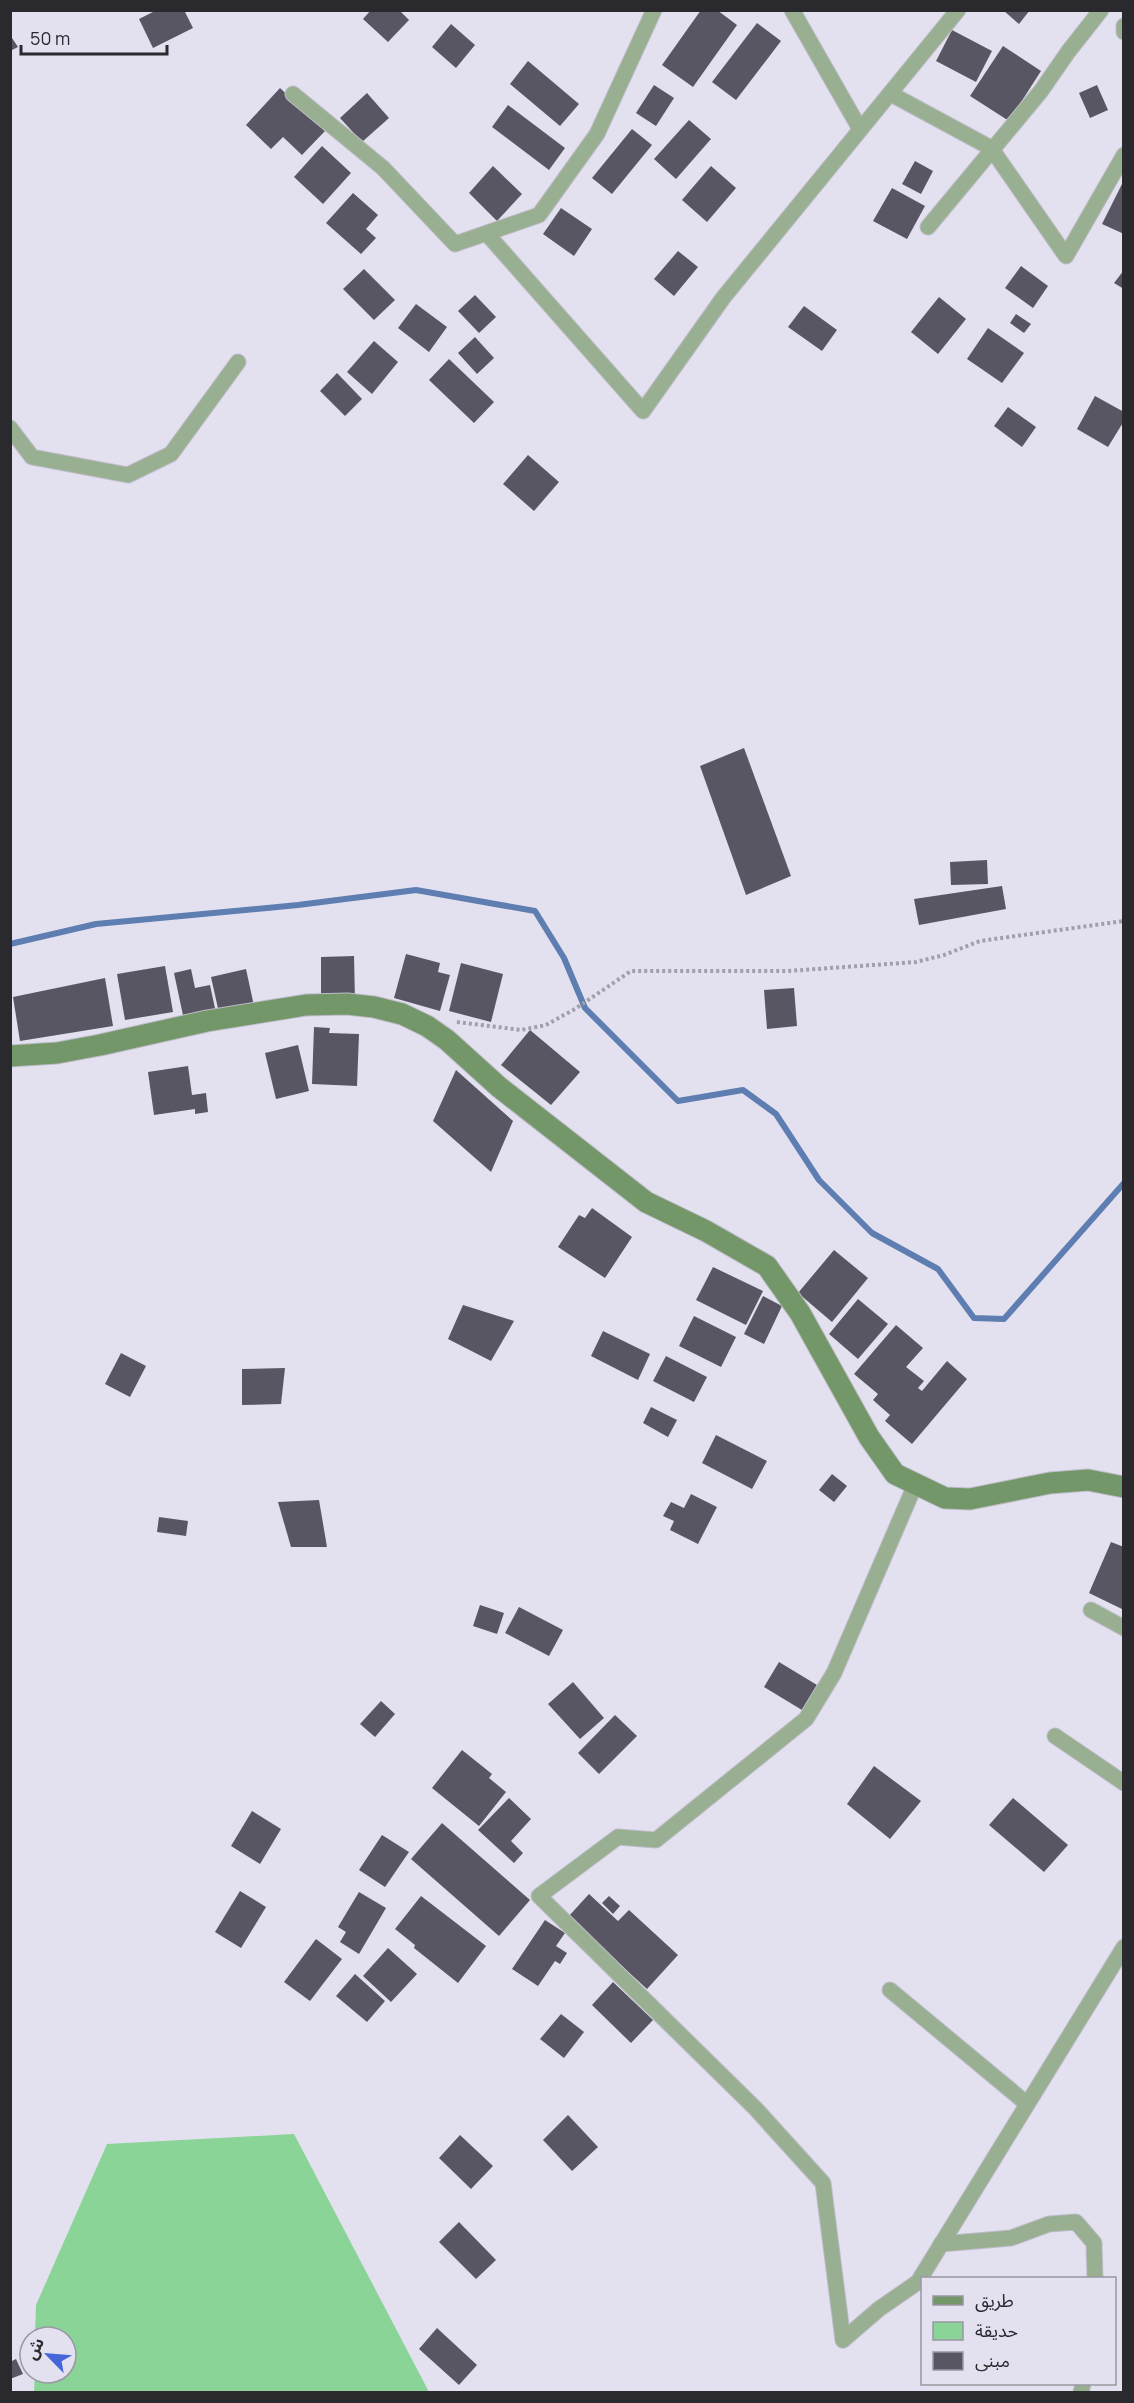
<svg xmlns="http://www.w3.org/2000/svg" width="1134" height="2403" font-family="Manrope,'Noto Sans Arabic',sans-serif">
  <rect width="100%" height="100%" fill="#e3e1ef"/>
  <path fill="#89d496" d="M294,2134l135,258h-395l1,-19h31v-36h-31l1,-32 71,-161z"/>
  <g fill="none" stroke-linecap="round" stroke-linejoin="round">
    <path stroke="#5e7db0" stroke-width="6" d="M10,944l86,-20 202,-19 118,-15 119,21 29,47 21,50 93,93 65,-11 33,24 43,66 53,53 66,36 36,49 30,1 120,-136"/>
  </g>
  <g fill="#585662">
    <path d="M157,10h27l9,18 -40,20 -14,-29z"/>
    <path d="M371,10h28l10,10 -21,22 -25,-23z"/>
    <path d="M701,10h16l20,15 -44,62 -31,-22z"/>
    <path d="M1003,10h27l-11,14z"/>
    <path d="M757,23l24,18 -45,59 -24,-18z"/>
    <path d="M451,24l24,21 -19,23 -24,-21z"/>
    <path d="M952,30l40,21 -16,31 -40,-21z"/>
    <path d="M10,35l8,12 -8,4z"/>
    <path d="M1003,46l38,25 -32,50 -39,-25z"/>
    <path d="M528,61l51,43 -19,22 -50,-42z"/>
    <path d="M654,85l20,13 -18,28 -20,-13z"/>
    <path d="M1097,85l11,25 -18,8 -11,-25z"/>
    <path d="M280,88l45,43 -23,24 -19,-18 -12,12 -25,-24z"/>
    <path d="M367,93l22,25 -27,24 -22,-24z"/>
    <path d="M508,105l57,43 -16,22 -57,-43z"/>
    <path d="M689,120l22,19 -35,40 -22,-20z"/>
    <path d="M632,129l20,16 -40,49 -20,-16z"/>
    <path d="M322,146l29,27 -28,31 -29,-27z"/>
    <path d="M915,161l18,10 -12,23 -19,-10z"/>
    <path d="M493,166l29,28 -25,27 -28,-28z"/>
    <path d="M711,166l25,22 -29,34 -25,-22z"/>
    <path d="M1124,180v54l-22,-10z"/>
    <path d="M892,188l33,18 -18,33 -34,-18z"/>
    <path d="M353,193l25,22 -12,14 10,9 -15,16 -35,-31z"/>
    <path d="M561,208l31,21 -18,27 -31,-22z"/>
    <path d="M678,251l20,16 -24,29 -20,-17z"/>
    <path d="M1021,266l27,20 -15,22 -28,-20z"/>
    <path d="M364,269l31,31 -21,20 -31,-31z"/>
    <path d="M1124,270v19l-10,-6z"/>
    <path d="M475,295l21,22 -17,16 -21,-22z"/>
    <path d="M939,297l27,22 -28,35 -27,-22z"/>
    <path d="M416,304l31,23 -18,25 -31,-24z"/>
    <path d="M804,306l33,24 -15,21 -34,-24z"/>
    <path d="M1016,314l15,10 -7,9 -14,-10z"/>
    <path d="M988,328l36,25 -22,30 -35,-24z"/>
    <path d="M475,337l19,21 -17,16 -19,-21z"/>
    <path d="M374,341l24,21 -26,32 -25,-22z"/>
    <path d="M449,359l45,43 -20,21 -45,-43z"/>
    <path d="M337,373l25,26 -17,17 -25,-25z"/>
    <path d="M1095,396l29,16v9l-16,26 -31,-18z"/>
    <path d="M1008,407l28,20 -14,20 -28,-21z"/>
    <path d="M528,455l31,27 -25,29 -31,-27z"/>
    <path d="M744,748l47,128 -45,19 -46,-129z"/>
    <path d="M987,860l1,24 -37,1 -1,-23z"/>
    <path d="M1002,886l4,23 -87,16 -5,-26z"/>
    <path d="M406,954l34,9 -2,9 12,3 -10,36 -46,-13z"/>
    <path d="M354,956l1,44h-34v-43z"/>
    <path d="M461,963l42,11 -12,48 -42,-11z"/>
    <path d="M165,966l8,46 -48,8 -8,-46z"/>
    <path d="M191,969l4,19 15,-3 6,28 -32,7 -10,-47z"/>
    <path d="M246,969l8,37 -35,7 -8,-36z"/>
    <path d="M105,978l8,48 -93,15 -7,-44z"/>
    <path d="M794,988l3,38 -30,3 -3,-39z"/>
    <path d="M314,1027l16,1 -1,5 30,1 -2,52 -45,-2z"/>
    <path d="M530,1030l50,42 -29,33 -50,-40z"/>
    <path d="M298,1045l11,46 -33,8 -11,-46z"/>
    <path d="M188,1066l4,29 14,-2 2,19 -13,2v-5l-41,6 -6,-43z"/>
    <path d="M456,1070l57,51 -22,51 -58,-51z"/>
    <path d="M592,1208l40,29 -27,41 -47,-31 21,-32 6,3z"/>
    <path d="M834,1250l34,28 -36,44 -34,-29z"/>
    <path d="M713,1267l50,24 -17,34 -50,-25z"/>
    <path d="M763,1296l19,10 -18,38 -20,-10z"/>
    <path d="M858,1299l30,25 -30,35 -29,-25z"/>
    <path d="M463,1305l51,16 -23,40 -43,-22z"/>
    <path d="M694,1316l42,21 -15,30 -42,-21z"/>
    <path d="M896,1325l27,23 -17,19 18,14 -6,7 4,3 25,-30 20,18 -55,65 -27,-23 5,-6 -17,-15 5,-6 -24,-20z"/>
    <path d="M603,1331l47,23 -12,26 -47,-24z"/>
    <path d="M121,1353l25,13 -16,31 -25,-13z"/>
    <path d="M666,1356l41,21 -13,25 -41,-21z"/>
    <path d="M285,1368l-4,36 -39,1v-36z"/>
    <path d="M651,1407l26,13 -9,17 -25,-14z"/>
    <path d="M716,1435l51,26 -15,28 -50,-26z"/>
    <path d="M832,1474l15,12 -13,16 -15,-12z"/>
    <path d="M691,1494l26,13 -19,37 -28,-14 4,-9 -11,-5 8,-14 13,6z"/>
    <path d="M319,1500l8,47h-36l-13,-45z"/>
    <path d="M159,1517l29,4 -2,15 -29,-4z"/>
    <path d="M1111,1542l13,5v63l-35,-17z"/>
    <path d="M480,1605l24,8 -7,21 -24,-8z"/>
    <path d="M519,1607l44,23 -14,26 -44,-23z"/>
    <path d="M779,1662l38,23 -15,25 -38,-23z"/>
    <path d="M573,1682l31,36 -24,21 -32,-35z"/>
    <path d="M381,1701l14,13 -20,23 -15,-13z"/>
    <path d="M615,1715l22,21 -38,38 -21,-21z"/>
    <path d="M462,1750l30,24 -3,4 17,14 -27,34 -47,-38z"/>
    <path d="M874,1766l47,35 -31,38 -43,-35z"/>
    <path d="M509,1798l22,21 -20,22 12,12 -9,10 -36,-33z"/>
    <path d="M1013,1798l55,47 -24,27 -55,-47z"/>
    <path d="M252,1811l29,18 -21,35 -29,-18z"/>
    <path d="M442,1823l88,77 -31,36 -88,-77z"/>
    <path d="M382,1835l27,17 -24,35 -26,-17z"/>
    <path d="M240,1891l26,16 -25,41 -26,-16z"/>
    <path d="M359,1892l27,16 -27,46 -19,-12 6,-10 -8,-5z"/>
    <path d="M589,1894l29,27 11,-11 49,45 -31,34 -79,-72z"/>
    <path d="M421,1896l65,50 -28,37 -44,-35 1,-3 -20,-16z"/>
    <path d="M609,1896l11,10 -7,8 -11,-11z"/>
    <path d="M545,1920l20,13 -9,13 11,7 -7,11 -5,-3 -17,25 -26,-17z"/>
    <path d="M316,1939l26,20 -32,42 -26,-19z"/>
    <path d="M388,1948l29,26 -26,28 -28,-26z"/>
    <path d="M355,1974l30,27 -18,21 -31,-26z"/>
    <path d="M613,1982l40,38 -22,23 -39,-38z"/>
    <path d="M561,2014l23,18 -20,26 -24,-19z"/>
    <path d="M568,2115l30,32 -26,24 -29,-31z"/>
    <path d="M460,2135l33,31 -22,23 -32,-31z"/>
    <path d="M459,2222l37,38 -20,19 -37,-37z"/>
    <path d="M437,2328l40,37 -18,20 -40,-36z"/>
    <path d="M16,2359l7,15 -13,5v-17z"/>
  </g>
  <g fill="none" stroke-linecap="round" stroke-linejoin="round">
    <g stroke="#bebcc8" stroke-width="17">
      <g id="minor">
        <path d="M792,10l68,119"/>
        <path d="M1124,26v6"/>
        <path d="M293,94l90,74 72,76 84,-29 58,-81 57,-124"/>
        <path d="M891,94l100,54 75,108 58,-101"/>
        <path d="M928,227l113,-136 27,-39 33,-42"/>
        <path d="M488,235l155,176 80,-113 235,-288"/>
        <path d="M10,428l22,29 96,18 43,-21 67,-92"/>
        <path d="M1091,1610l33,18"/>
        <path d="M1055,1736l69,47"/>
        <path d="M890,1990l136,113"/>
        <path d="M941,2244l70,-6 38,-14 27,-2 18,21 1,35"/>
        <path d="M843,2340l-20,-157 -68,-75 -216,-212 79,-59 38,3 150,-121 28,-46 81,-188"/>
        <path d="M843,2340l36,-31 39,-27 206,-335"/>
        <path d="M1081,2392l2,-8"/>
      </g>
    </g>
    <g stroke="#bebcc8" stroke-width="23">
      <path id="secondary" d="M10,1056l47,-3 43,-8 107,-24 99,-16 41,-1 27,3 28,7 25,12 20,14 52,47 147,115 60,29 61,35 33,47 69,124 26,37 50,24 25,1 80,-16 38,-3 36,7"/>
    </g>
    <path stroke="#a19faa" stroke-width="4" stroke-dasharray="3 3" stroke-linecap="butt" d="M457,1022l64,8 25,-5 29,-16 56,-38h157l128,-9 28,-7 36,-14 144,-20"/>
    <use href="#minor" stroke="#98b091" stroke-width="15"/>
    <use href="#secondary" stroke="#739768" stroke-width="21"/>
  </g>
  <rect width="1134" height="2403" fill="none" stroke="#2a292e" stroke-width="24"/>
  <rect x="921" y="2277" width="195" height="108" fill="#e3e1ef" stroke="#9997a2" stroke-width="1.5"/>
  <rect x="933" y="2296" width="30" height="9" fill="#739768" stroke="#9997a2" stroke-width="1.5"/>
  <text x="975" y="2307" font-size="18" fill="#2a292e">طريق</text>
  <rect x="933" y="2322" width="30" height="18" fill="#89d496" stroke="#9997a2" stroke-width="1.5"/>
  <text x="975" y="2337" font-size="18" fill="#2a292e">حديقة</text>
  <rect x="933" y="2352" width="30" height="18" fill="#585662" stroke="#9997a2" stroke-width="1.5"/>
  <text x="975" y="2367" font-size="18" fill="#2a292e">مبنى</text>
  <g transform="translate(48 2355) rotate(295)"><circle r="28" fill="#e3e1ef" stroke="#9997a2" stroke-width="1.5"/>
  <path d="M0-4.5L10 22L0 15L-10 22Z" fill="#4665d8"/>
  <text y="-9" font-size="16" font-weight="bold" text-anchor="middle" fill="#2a292e">ش</text>
  </g>
  <path d="M21 45v9h146v-9" fill="none" stroke="#2a292e" stroke-width="3"/>
  <text x="30" y="45" font-size="18" fill="#2a292e" stroke="#e3e1ef" stroke-width="4.5" paint-order="stroke">50 m</text>
</svg>
